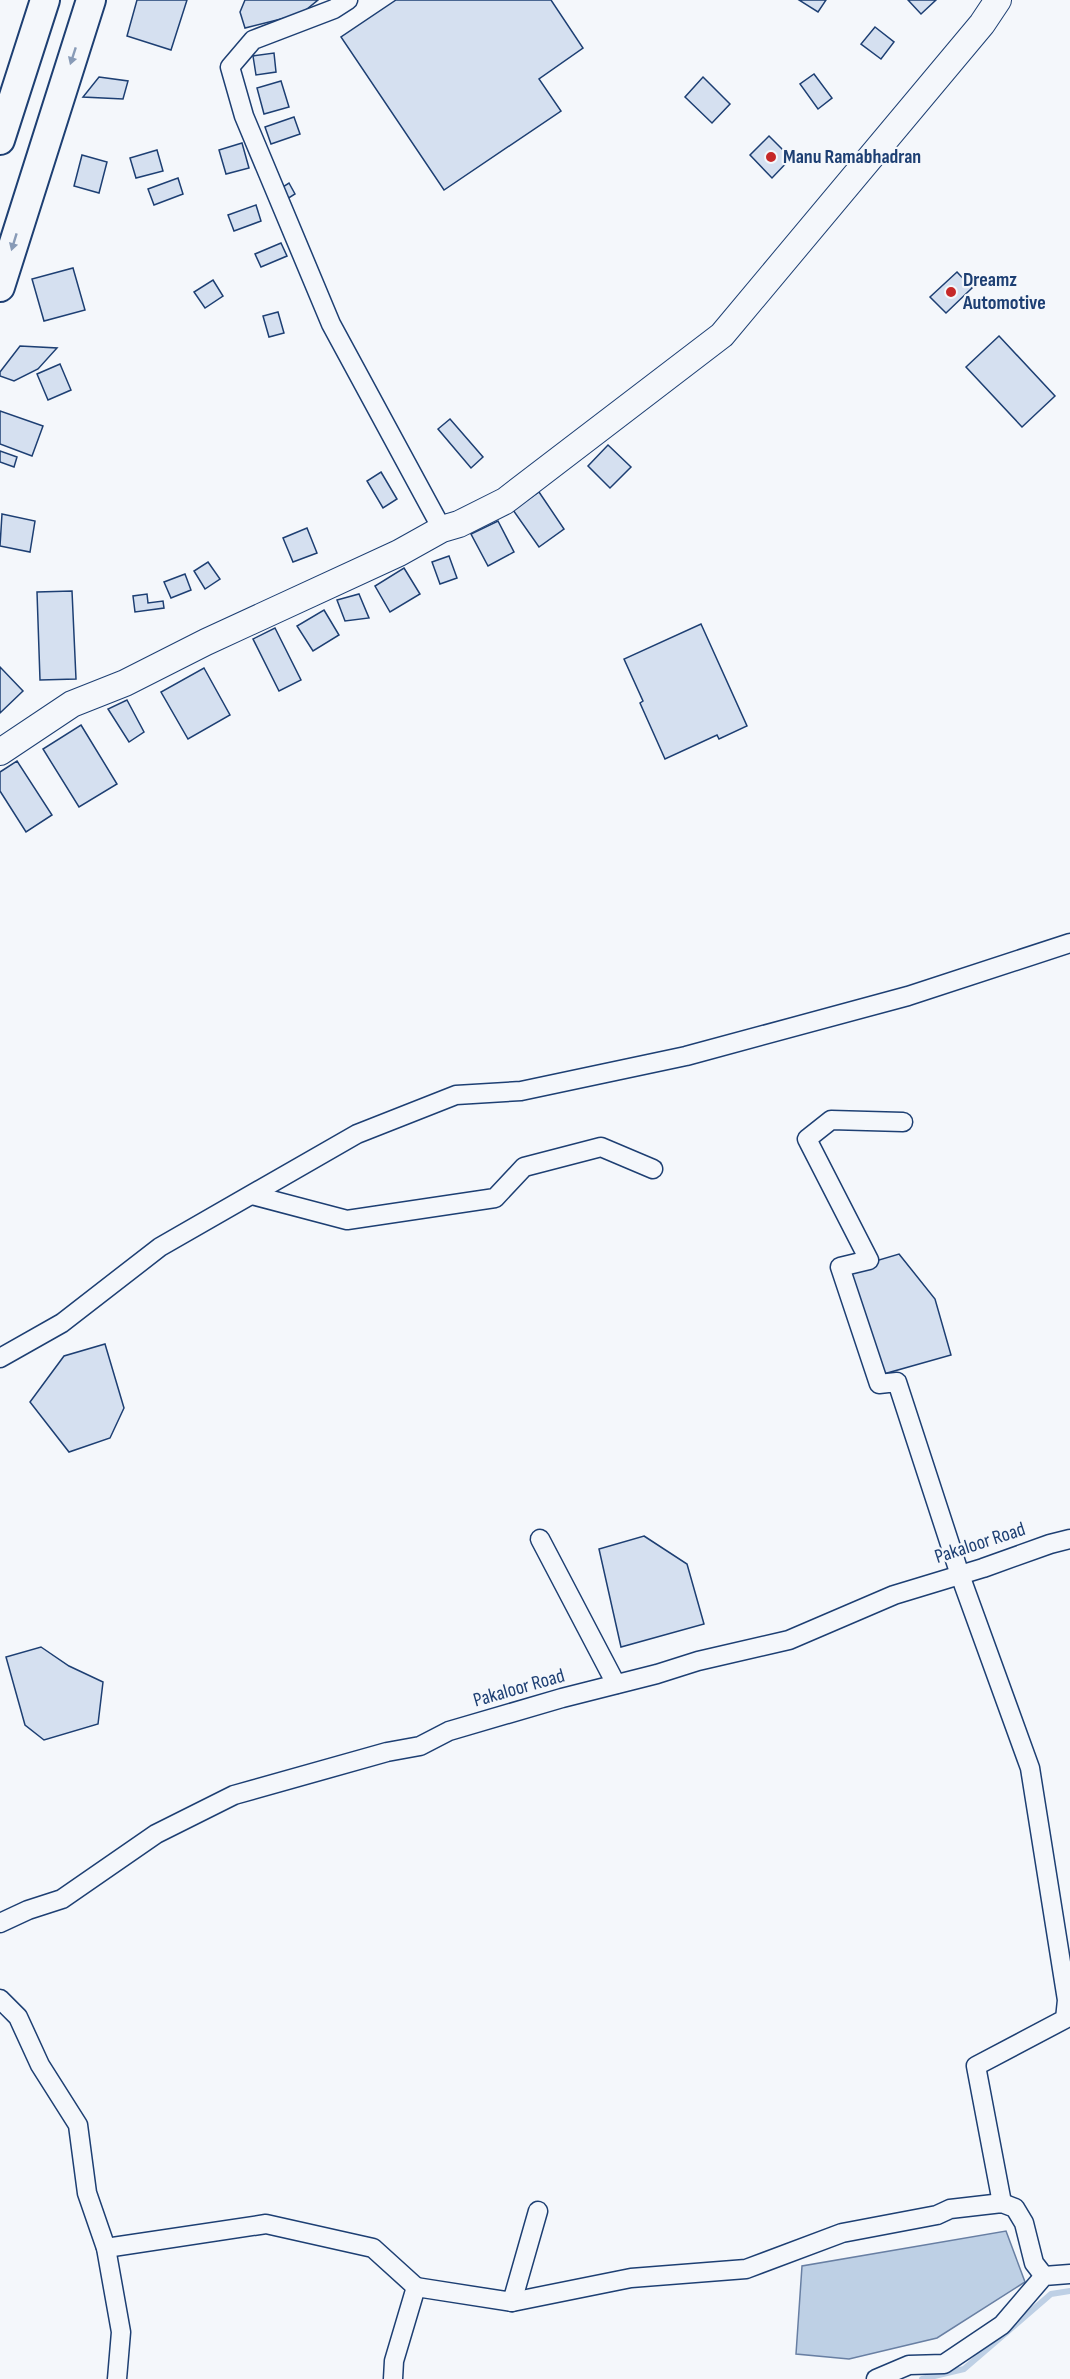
<svg xmlns="http://www.w3.org/2000/svg" width="1070" height="2379" font-family="'Sofia Sans Condensed',sans-serif">
  <rect width="100%" height="100%" fill="#f4f7fb"/>
  <path fill="#bed0e5" stroke="#687fa3" stroke-width="1.5" d="M1006,2231l19,51 -88,56 -88,21 -53,-5 6,-88z"/>
  <g fill="none" stroke-linecap="round" stroke-linejoin="round">
    <path stroke="#bed0e5" stroke-width="6" d="M922,2379l42,-10 87,-75 19,-3"/>
  </g>
  <g fill="#d5e0f0" stroke="#1d3f73" stroke-width="1.5">
    <path d="M137,0h50l-16,50 -44,-14z"/>
    <path d="M245,0h73l-17,14 -56,14 -5,-16z"/>
    <path d="M396,0h155l32,48 -44,31 22,32 -117,79 -103,-153z"/>
    <path d="M799,0h27l-8,12z"/>
    <path d="M908,0h28l-15,14z"/>
    <path d="M875,27l19,15 -13,17 -20,-15z"/>
    <path d="M274,53l2,19 -20,3 -3,-19z"/>
    <path d="M814,74l18,24 -14,11 -18,-25z"/>
    <path d="M99,77l29,4 -5,18 -40,-2z"/>
    <path d="M703,77l27,27 -18,19 -27,-26z"/>
    <path d="M281,81l8,26 -25,7 -7,-26z"/>
    <path d="M294,117l6,17 -29,10 -6,-17z"/>
    <path d="M769,136l22,22 -19,20 -22,-23z"/>
    <path d="M242,143l7,25 -23,6 -7,-24z"/>
    <path d="M157,150l6,21 -27,7 -6,-20z"/>
    <path d="M82,155l25,7 -8,31 -25,-7z"/>
    <path d="M178,178l5,16 -29,11 -6,-16z"/>
    <path d="M289,183l6,11 -11,7 -6,-11z"/>
    <path d="M256,205l5,16 -27,10 -6,-16z"/>
    <path d="M281,243l6,13 -26,11 -6,-13z"/>
    <path d="M73,268l12,42 -41,11 -12,-42z"/>
    <path d="M957,272l15,16 -26,25 -16,-16z"/>
    <path d="M213,280l10,16 -18,12 -11,-16z"/>
    <path d="M278,312l6,21 -15,4 -6,-21z"/>
    <path d="M999,336l56,60 -33,31 -56,-60z"/>
    <path d="M20,346l37,2 -19,21 -24,12 -14,-5v-4z"/>
    <path d="M60,364l11,26 -23,10 -11,-26z"/>
    <path d="M0,411l43,15 -11,30 -32,-12z"/>
    <path d="M450,419l33,38 -12,11 -33,-39z"/>
    <path d="M608,445l23,22 -21,21 -22,-22z"/>
    <path d="M0,451l17,6 -3,10 -14,-5z"/>
    <path d="M381,472l16,27 -14,9 -16,-27z"/>
    <path d="M539,492l25,37 -25,18 -26,-37z"/>
    <path d="M2,514l33,7 -5,31 -30,-6z"/>
    <path d="M498,521l16,31 -26,14 -17,-32z"/>
    <path d="M307,528l10,25 -24,9 -10,-24z"/>
    <path d="M449,556l8,22 -17,6 -8,-22z"/>
    <path d="M208,562l12,17 -15,10 -11,-18z"/>
    <path d="M404,568l16,26 -30,18 -15,-26z"/>
    <path d="M185,574l6,16 -20,8 -7,-16z"/>
    <path d="M72,591l4,88 -36,1 -3,-88z"/>
    <path d="M147,594l1,9 15,-2 1,7 -29,4 -2,-16z"/>
    <path d="M359,594l10,24 -24,3 -8,-21z"/>
    <path d="M324,610l15,25 -26,16 -16,-25z"/>
    <path d="M701,624l46,102 -28,13 -2,-4 -52,24 -25,-56 3,-2 -19,-42z"/>
    <path d="M275,628l26,52 -22,11 -26,-52z"/>
    <path d="M0,667l23,24 -23,22z"/>
    <path d="M204,668l26,47 -42,24 -27,-47z"/>
    <path d="M127,700l17,32 -15,10 -21,-33z"/>
    <path d="M81,725l36,59 -38,23 -36,-58z"/>
    <path d="M17,761l35,54 -26,17 -26,-41v-19z"/>
    <path d="M899,1254l36,45 16,56 -71,20 -38,-104z"/>
    <path d="M105,1344l19,64 -14,30 -41,14 -39,-50 34,-46z"/>
    <path d="M644,1536l43,28 17,60 -83,23 -22,-98z"/>
    <path d="M41,1647l28,19 34,16 -5,42 -54,16 -19,-15 -19,-68z"/>
  </g>
  <g fill="none" stroke-linecap="round" stroke-linejoin="round">
    <g stroke="#1d3f73" stroke-width="21">
      <g id="minor">
        <path d="M348,0l-14,9 -81,31 -23,27 14,49 87,208 111,205"/>
        <path d="M903,1122l-72,-2 -24,19 62,121 -29,7 39,117 18,-2 63,193 70,193 37,232 -2,19 -89,47 26,137"/>
        <path d="M252,1195l95,25 148,-22 29,-31 77,-20 52,22"/>
        <path d="M0,1358l62,-35 98,-76 197,-113 99,-39 65,-4 165,-35 222,-60 162,-53"/>
        <path d="M540,1539l76,145"/>
        <path d="M0,1923l28,-13 34,-11 94,-65 78,-39 153,-43 33,-6 29,-15 113,-33 95,-24 41,-13 91,-21 105,-45 89,-27 67,-24 20,-5"/>
        <path d="M0,1999l18,18 22,48 38,60 9,68 19,55 15,84 -4,47"/>
        <path d="M106,2248l160,-24 107,24 43,39"/>
        <path d="M512,2302l119,-24 115,-9 96,-36 95,-18 13,-6 52,-6 13,5 9,15 10,40 10,13"/>
        <path d="M393,2379l1,-18 22,-74 96,15 26,-91"/>
        <path d="M876,2379l33,-14 35,-1 58,-39 42,-49 26,-2"/>
      </g>
    </g>
    <g stroke="#1d3f73" stroke-width="28">
      <path id="secondary" d="M0,752l72,-48 53,-21 81,-41 193,-89 43,-24 17,-5 46,-23 217,-166 260,-311 16,-24"/>
    </g>
    <g stroke="#1d3f73" stroke-width="32">
      <g id="primary">
        <path d="M0,140l45,-140"/>
        <path d="M0,287l91,-287"/>
      </g>
    </g>
    <use href="#minor" stroke="#f4f7fb" stroke-width="18"/>
    <use href="#secondary" stroke="#f4f7fb" stroke-width="26"/>
    <use href="#primary" stroke="#f4f7fb" stroke-width="28"/>
  </g>
  <defs><path id="oneway-solid" d="M-6-.8H1V-3.2L6.5 0L1 3.2V.8H-6Z" transform="scale(1.5)"/></defs>
  <g fill="#889bb7">
    <use href="#oneway-solid" transform="translate(73 56) rotate(108)"/>
    <use href="#oneway-solid" transform="translate(14 242) rotate(107)"/>
  </g>
  <g fill="#c62828" stroke="#f4f7fb" stroke-width="2">
    <circle cx="771" cy="157" r="6"/>
    <circle cx="951" cy="292" r="6"/>
  </g>
  <g text-anchor="middle" dominant-baseline="central" stroke-width="4.5" stroke-linejoin="round" paint-order="stroke">
    <g font-size="20" font-weight="bold" fill="#1d3f73" stroke="#f4f7fb" text-anchor="start">
      <text x="783" y="157">Manu Ramabhadran</text>
      <text x="963" y="280">Dreamz<tspan x="963" dy="23">Automotive</tspan></text>
    </g>
    <g font-size="20" fill="#1d3f73" stroke="#f4f7fb">
      <text transform="translate(980 1543) rotate(-18)">Pakaloor Road</text>
      <text transform="translate(519 1688) rotate(-16)">Pakaloor Road</text>
    </g>
  </g>
</svg>
